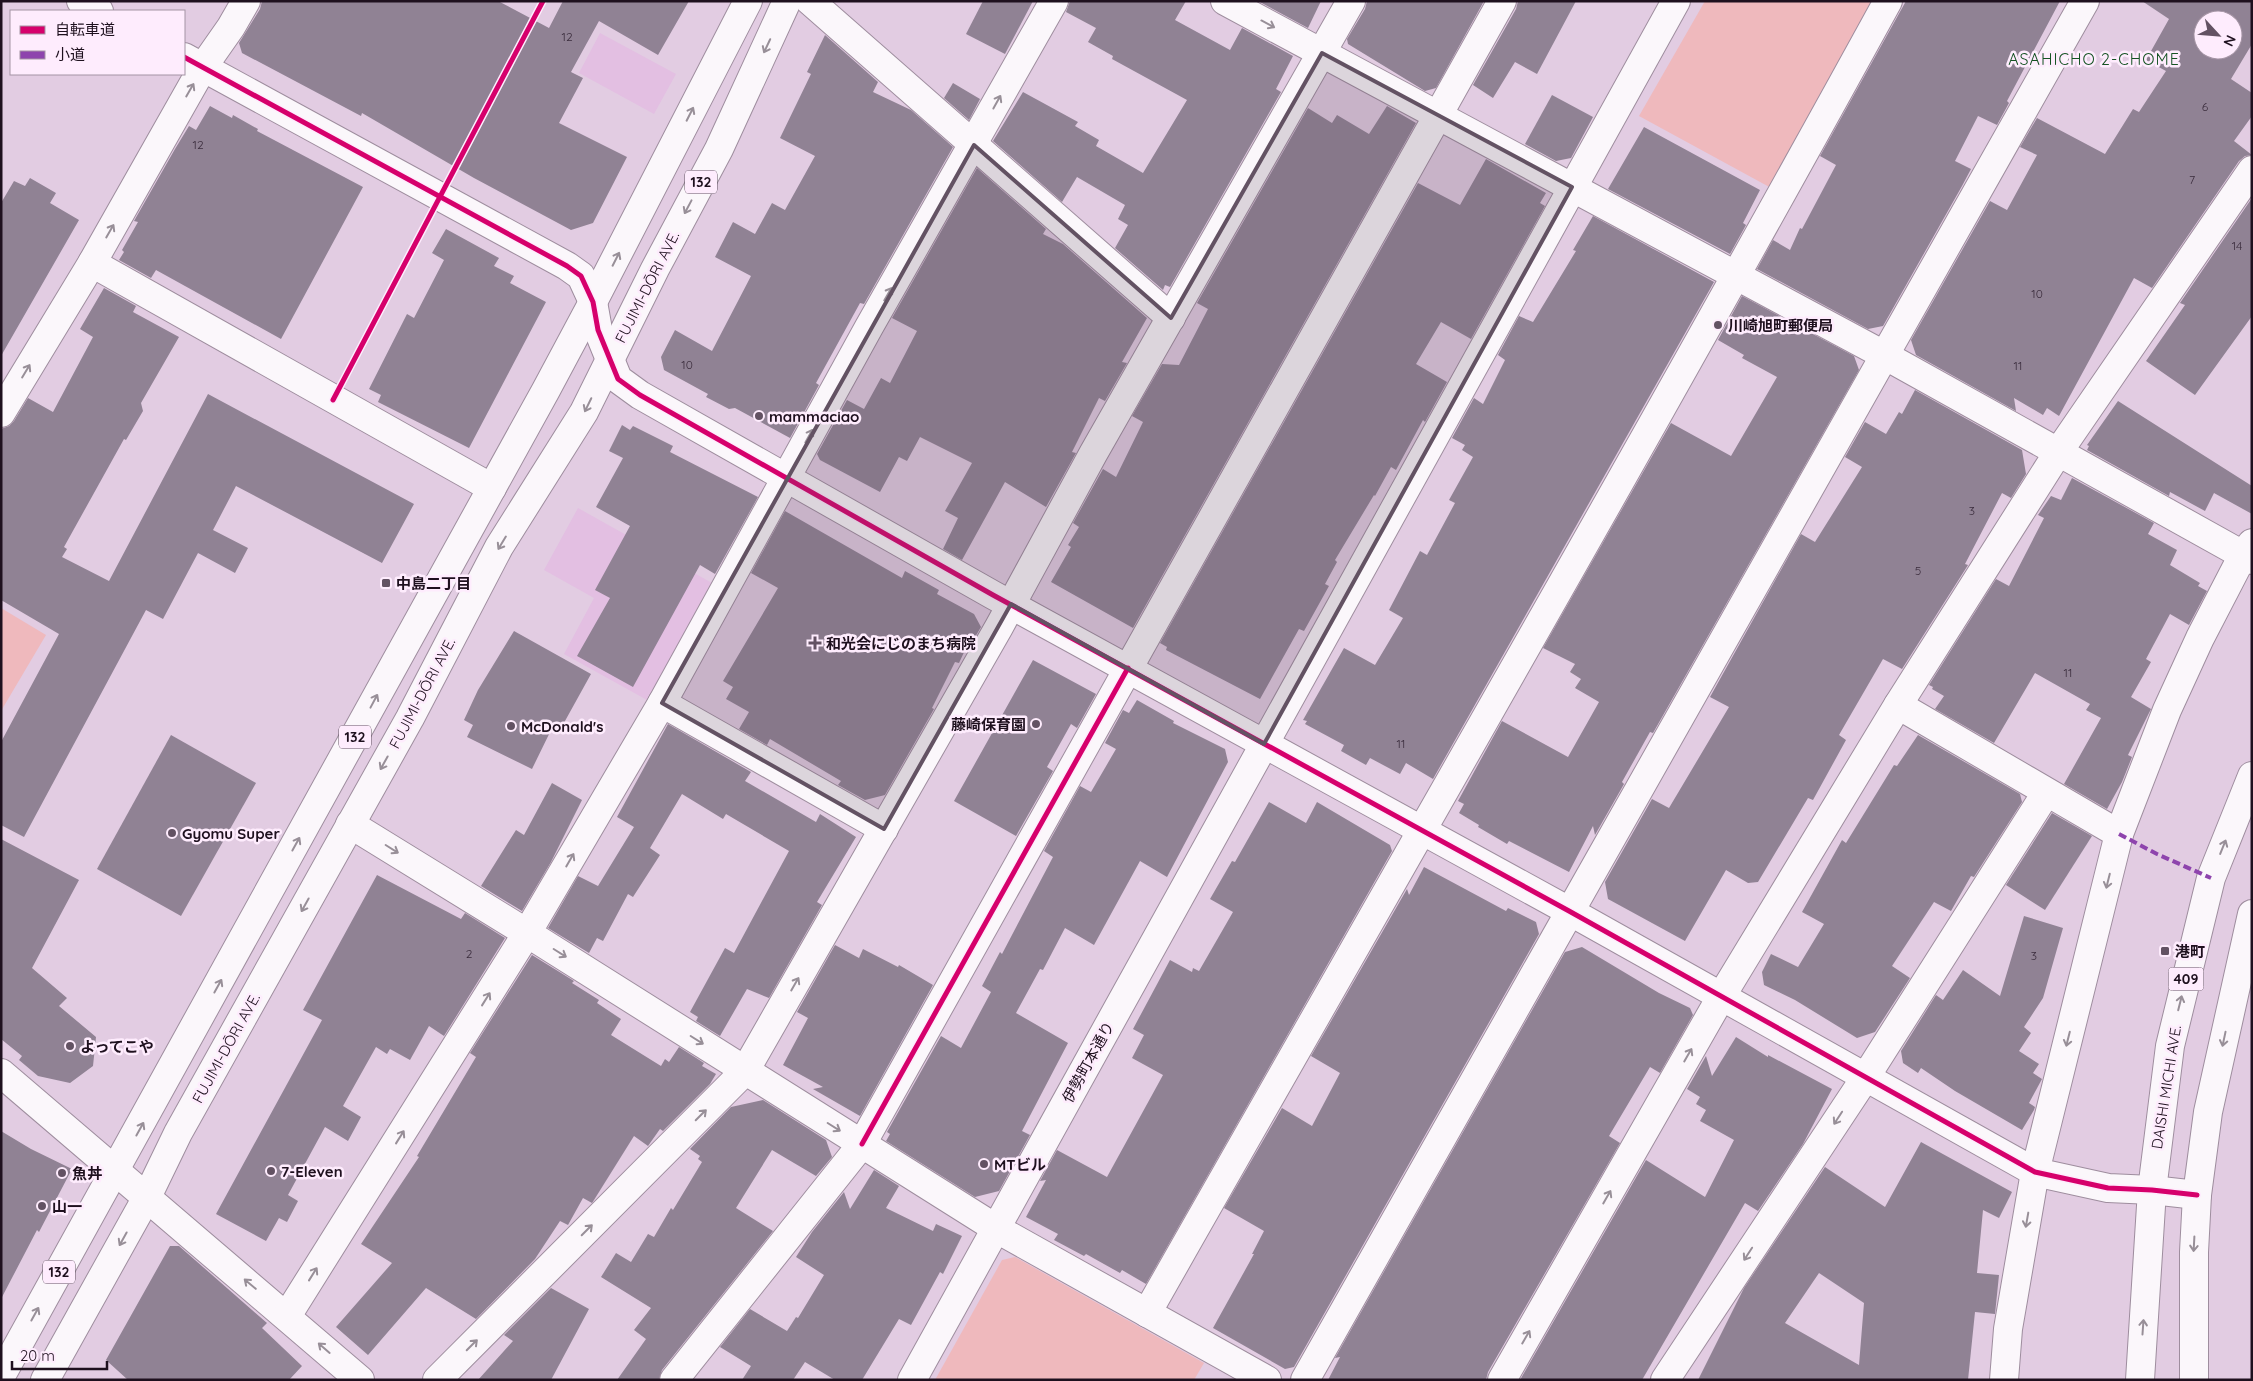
<svg xmlns="http://www.w3.org/2000/svg" width="2253" height="1381" font-family="Quicksand,'Noto Sans JP',sans-serif">
  <rect width="100%" height="100%" fill="#e2cce2"/>
  <g fill="#e3bfe2">
    <path d="M600,33l76,41 -22,40 -75,-41z"/>
    <path d="M578,508l134,75 -65,117 -83,-46 30,-56 -50,-28z"/>
  </g>
  <g fill="#efb9bd">
    <path d="M1705,1h174l-106,188 -134,-73z"/>
    <path d="M1,608l45,27 -45,76z"/>
    <path d="M1015,1257l189,106 -10,17h-259l67,-120z"/>
  </g>
  <g fill="#908294" fill-rule="evenodd">
    <path d="M262,1h236l51,27 14,-27h126l-31,54 -59,-34 -28,51 12,6 -24,45 68,34 -34,66 -22,7 -97,-52 -112,-65 -1,3 -119,-63 -3,-10 21,-34z"/>
    <path d="M983,1h50l-28,53 -39,-20z"/>
    <path d="M1070,1h116l-11,19 55,30 12,-22 51,28 -17,33 5,3 -111,195 -5,-2 -2,5 -48,-42 13,-23 -10,-6 7,-14 -48,-28 -15,25 -69,-61 30,-49 55,30 -3,4 24,14 -3,6 47,27 44,-73 -75,-41 1,-3 -25,-14 8,-14 -30,-16z"/>
    <path d="M1258,1h63l-13,27z"/>
    <path d="M1367,1h117l-48,87 -11,3 -77,-47 -1,-5 18,-30z"/>
    <path d="M1518,1h58l-39,73 -22,-12 -22,36 -20,-13 43,-76z"/>
    <path d="M1906,1h154l-53,100 2,2 -12,22 -19,-9 -23,45 16,8 -9,17 -79,140 -15,3 -111,-60 16,-29 17,10 10,-22 2,1 34,-64 -16,-9z"/>
    <path d="M2142,1h110v43l-21,35 21,14v23l-18,25 18,14 -7,1 -6,5 -87,127 -18,-10 -75,138 -12,-8 -4,7 -29,-17 2,13 -100,-56 -5,-15 79,-139 17,9 30,-55 -17,-8 17,-29 68,36 28,-45 6,3 27,-41 -20,-11 23,-41zM2203,20h30v30h-30z"/>
    <path d="M825,35l53,47 -5,10 38,18 42,37 -89,157 -4,-1 -44,80 3,2 -29,53 -55,-30 -6,1 -23,-12 2,-3 -44,-24 -3,-13 14,-27 37,21 39,-75 -36,-19 18,-35 22,12 17,-31 13,7 30,-54 -35,-18 31,-64 -4,-2z"/>
    <path d="M953,83l27,16 -11,21 -25,-22z"/>
    <path d="M1552,95l41,22 -22,41 -15,3 -31,-17z"/>
    <path d="M210,106l22,12 1,-3 25,14 -1,2 106,56 -82,152 -125,-69 -5,8 -32,-18 5,-8 -2,-2 16,-28 -4,-1 41,-72 14,-23 7,4z"/>
    <path d="M1387,106l29,17 -283,505 -82,-46 20,-35 -3,-2 11,-18 -6,-4 30,-54 13,8 27,-55 -11,-6 30,-52 17,1 29,-56 -11,-6 111,-195 24,15 5,-8 32,19z"/>
    <path d="M1644,127l116,63 -17,33 3,2 -16,29 -122,-65z"/>
    <path d="M1486,159l60,34 -6,10 5,3 -74,133 -30,-17 -25,42 31,18 -22,40 -2,-2 -27,50 -5,-3 -16,29 -1,-1 -39,65 2,2 -12,22 4,2 -25,45 -5,-2 -39,70 -94,-49 1,-3 -7,-4 258,-460 42,22z"/>
    <path d="M977,168l69,61 -3,5 20,10 84,74 -25,44 5,1 -22,38 -6,-3 -27,54 4,1 -30,54 -41,-25 -43,78 -19,-11 15,-31 -13,-7 27,-48 -52,-26 -13,24 -8,-4 -19,35 -60,-32 -3,-6 30,-54 17,9 17,-31 9,5 27,-52 -25,-13z"/>
    <path d="M30,178l26,15 -6,10 29,17 -78,136v-153l13,-22 11,5z"/>
    <path d="M2252,198v118l-57,79 -49,-34 39,-56 -5,-2z"/>
    <path d="M1593,216l121,66 -281,497 -27,-16 -6,11 -30,-16 -4,7 -25,-14 3,-6 -39,-21 2,-3 -4,-1 41,-72 31,17 28,-47 -14,-8 31,-59 7,4 28,-52 -6,-3 24,-43 -11,-7 3,-5 -13,-7 22,-40 9,6 22,-44 -7,-5 21,-39 14,6 43,-71 -3,-1z"/>
    <path d="M446,229l53,29 -5,8 20,10 -4,7 36,19 -77,146 -91,-46 3,-7 -12,-6 38,-75 7,4 30,-58 -12,-7z"/>
    <path d="M104,288l32,18 -3,6 46,25 -38,66 2,8 -17,29 -2,-1 -60,108 3,2 -5,8 47,24 99,-187 206,110 -32,59 -146,-77 -23,44 35,18 -13,25 -37,-20 -35,66 -17,-9 -122,227 -23,-12v-83l58,-108 -58,-34v-171l8,-3 5,-5 14,-23 25,14 40,-75 -13,-8z"/>
    <path d="M1742,296l112,60 5,14 -206,363 -3,-1 -28,50 2,2 -29,51 -2,-9 -24,46 -60,-31 -2,3 -29,-17 1,-2 -20,-12 5,-9 -6,-3 44,-80 66,36 31,-55 -24,-14 6,-9 -11,-7 5,-8 -32,-16 128,-225 60,33 46,-79 -35,-19 2,-3 -26,-15z"/>
    <path d="M1915,390l107,60 4,24 -15,24 -9,-5 -37,71 3,1 -66,104 -19,-10 -44,76 7,5 -33,60 -5,-2 -50,84 -10,1 -22,-13 -41,71 -77,-42 -3,-17 47,-83 17,9 60,-101 -19,-10 91,-163 14,8 47,-75 -17,-10 20,-35 21,12 13,-22 3,2z"/>
    <path d="M2118,401l134,85v28l-38,-21 -9,18 -35,-19 -1,4 -82,-46 2,-4 -2,-1z"/>
    <path d="M622,425l8,5 3,-4 40,20 -3,6 88,45 -43,77 -15,-9 -67,122 -56,-31 33,-58 -15,-8 35,-64 -34,-19 27,-49 -14,-7z"/>
    <path d="M2072,478l82,45 -6,11 29,16 -7,15 30,18 -2,3 9,5 -18,34 -19,-11 -24,45 5,3 -20,35 20,12 -23,46 4,2 -10,25 -15,27 -43,-25 37,-66 -15,-8 4,-6 -55,-31 -41,70 -59,-34 9,-13 -12,-7 1,-2 -4,-2 67,-106 13,7 35,-68 -6,-3 13,-19 10,4z"/>
    <path d="M785,511l117,67 3,-7 34,19 -2,4 37,20 7,13 -13,22 -2,-1 -7,15 -4,-1 -23,46 2,1 -49,86 -20,5 -27,-15 3,-4 -71,-42 -3,6 -28,-16 10,-17 -23,-13 7,-12 -10,-6 55,-93 -27,-15z"/>
    <path d="M514,631l77,43 -31,56 -7,-4 -21,43 -65,-32 6,-12 -9,-5 14,-30z"/>
    <path d="M1033,660l63,34 -19,34 -6,-4 -24,43 6,4 -37,65 -62,-35z"/>
    <path d="M1137,700l37,21 -1,2 52,26 3,13 -61,115 -27,-16 -46,84 -29,-17 -22,42 -3,-1 -24,44 52,30 -46,88 8,4 -31,56 -24,6 -89,-56 4,-7 -3,-2 54,-96 20,12 30,-56 -9,-6 18,-34 2,2 51,-97 -9,-6 36,-65 11,6 25,-43 -11,-6 18,-33 6,3z"/>
    <path d="M668,724l83,48 -6,9 71,41 4,-8 36,23 -39,65 5,3 -53,93 -22,-9 -27,47 -24,-15 2,-4 -8,-5 35,-64 9,5 55,-102 -63,-37 -3,5 -41,-25 -32,54 10,7 -27,42 -5,-3 -25,47 -6,-3 -8,15 -41,-25 30,-52 20,10 36,-59 -17,-10z"/>
    <path d="M171,735l85,48 -75,133 -84,-47z"/>
    <path d="M1918,735l102,59 2,8 -48,75 -3,-1 -20,35 -17,-9 -42,64 18,12 -35,54 -18,6 -62,-38 -31,-15 -2,-13 9,-18 27,13 26,-43 -22,-12 40,-72 4,3 48,-78 3,1z"/>
    <path d="M552,783l30,17 -31,62 -29,49 -41,-25 35,-56 8,5z"/>
    <path d="M1269,802l37,21 11,-21 73,43 2,6 -246,433 -24,-14 -2,3 -34,-19 -2,2 -30,-16 4,-6 -32,-17 20,-37 -6,1 17,-31 50,27 56,-102 -31,-17 12,-23 -11,-6 37,-69 22,12 1,-4 6,3 34,-59 -23,-13 22,-38 3,1z"/>
    <path d="M2052,813l40,23 -47,74 -39,-25z"/>
    <path d="M1,839l78,41 -47,88 35,30 -8,8 37,31 -3,29 -23,17 -32,-7 -19,-16 3,-4 -21,-17z"/>
    <path d="M1424,867l82,44 2,-3 28,14 3,12 -245,433 -9,2 -72,-41 41,-74h-2l12,-23 -40,-23 58,-100 30,18 28,-53 -29,-17 96,-167 2,6z"/>
    <path d="M377,875l84,44 4,-6 40,25 -61,98 -15,-10 -19,34 -20,-11 -3,5 -11,-7 -33,59 18,11 -13,24 -23,-14 -37,68 10,6 -11,21 -8,-4 -13,23 -50,-27 106,-194 -19,-10z"/>
    <path d="M2024,916l39,12 -20,70 -19,29 7,6 -12,18 20,13 -6,9 9,6 -13,24 6,4 -1,3 -12,20 -67,-39 -34,-23 -3,5 -15,-10 -2,-12 35,-56 7,5 20,-30 37,26z"/>
    <path d="M835,945l24,13 4,-9 35,18 1,-2 34,20 -73,131 -47,-27 10,-2 -40,-22 25,-47 -11,-6z"/>
    <path d="M1582,947l77,46 31,15 3,7 -33,58 -10,-6 -41,69 11,7 -132,229 -2,8h-158l12,-23 -5,1 230,-406z"/>
    <path d="M532,955l42,26 -2,2 27,17 -2,3 24,16 -10,16 50,31 4,-7 4,3 10,-15 25,16 -2,3 14,8 -6,10 -47,47 -3,-2 -12,17 -14,-10 -40,64 -2,3 -9,-5 -15,27 -8,-4 -25,38 -59,60 -50,-31 -58,67 -32,-28 56,-64 -31,-19 58,-87 -2,-1 59,-99 -6,-4z"/>
    <path d="M1736,1037l32,20v-2l64,34 -29,55 -45,67 -13,-8 -103,177h-122l126,-220 59,37 29,-57 -34,-19 6,-11 -10,-6 4,-7 -13,-8 19,-33 6,20z"/>
    <path d="M763,1100l63,40 6,17 -16,19 -44,-26 -36,58 37,23 -111,139 -3,10h-42l29,-41 -12,-9 17,-22 -50,-31 15,-24 15,9 17,-28 6,3 17,-29 2,2 29,-48 -4,-3 2,-3 -10,-7 41,-42z"/>
    <path d="M1,1131l30,18 41,20 -33,63 -2,-2 -36,69z"/>
    <path d="M1921,1142l91,50 -13,26 -16,-8 -6,63 22,2 -4,39 -20,-2 -7,68h-270l46,-92 81,-121 60,40zM1819,1273l45,30 -5,62 -74,-42z"/>
    <path d="M874,1170l25,16 -13,22 47,23 3,-7 26,12 -19,38 -3,-2 -29,53 -12,-6 -37,61h-27l-30,-18 -12,18h-51l9,-14 -31,-19 30,-38 37,22 9,-14 2,1 26,-43 -28,-18 16,-25 32,-40 6,17z"/>
    <path d="M170,1246h9l88,77 -5,5 40,38 -13,14h-161l-22,-20z"/>
    <path d="M551,1288l38,21 -38,71h-73l35,-39 -9,-6z"/>
  </g>
  <g fill="none" stroke-linecap="round" stroke-linejoin="round">
    <g stroke="#9e8d9e" stroke-width="30">
      <g id="minor">
        <path d="M81,1l18,10"/>
        <path d="M810,1l361,317"/>
        <path d="M1225,1l659,354 368,205"/>
        <path d="M184,57l383,209 14,10 12,26 5,28 20,49 22,16 353,200 576,316 466,261 73,16 44,2 45,5"/>
        <path d="M92,263l400,225"/>
        <path d="M1,413l91,-150 111,-196 28,-40 15,-26"/>
        <path d="M662,703l222,126"/>
        <path d="M1898,705l221,129"/>
        <path d="M350,824l177,109 470,296 270,151"/>
        <path d="M1,1073l359,307"/>
        <path d="M1147,1313c248,-437 499,-871 741,-1312"/>
        <path d="M287,1316l240,-383 135,-230 207,-376 185,-326"/>
        <path d="M437,1380l308,-309 254,-444 94,-173 258,-453"/>
        <path d="M674,1380l188,-236 640,-1143"/>
        <path d="M912,1380l764,-1379"/>
        <path d="M1305,1380l780,-1379"/>
        <path d="M1502,1380l219,-383 177,-292 161,-254 193,-281"/>
        <path d="M1665,1380l200,-302 181,-285"/>
        <path d="M2004,1380l4,-51 27,-157 84,-338 48,-124 33,-72 43,-83 9,-12"/>
      </g>
    </g>
    <g stroke="#9e8d9e" stroke-width="30">
      <g id="highway">
        <path d="M1,1376l545,-986 47,-88 155,-301"/>
        <path d="M45,1380l102,-183 31,-64 232,-415 89,-171 85,-135 71,-143 64,-120 68,-148"/>
        <path d="M2140,1380l12,-190 18,-144 41,-168 41,-102"/>
        <path d="M2194,1380v-128l3,-57 11,-83 44,-198"/>
      </g>
    </g>
    <use href="#minor" stroke="#fbf7fb" stroke-width="28"/>
    <use href="#highway" stroke="#fbf7fb" stroke-width="28"/>
    <path stroke="#8e44ad" stroke-width="4" stroke-dasharray="8 4" stroke-linecap="butt" d="M2119,834l38,20 54,24"/>
    <g stroke="#feecfd" stroke-width="8">
      <g id="cycleway">
        <path d="M184,57l383,209 14,10 12,26 5,28 20,49 22,16 353,200 576,316 466,261 73,16 44,2 45,5"/>
        <path d="M333,400l210,-399"/>
        <path d="M862,1144l266,-476"/>
      </g>
    </g>
    <use href="#cycleway" stroke="#d6006c" stroke-width="5"/>
  </g>
  <defs><path id="oneway-shaft" d="M-6 0H5M1.5-3L5.5 0L1.5 3" fill="none" stroke-width="1.6" stroke-linecap="round" stroke-linejoin="round" transform="scale(1.25)"/></defs>
  <g stroke="#988f98">
    <use href="#oneway-shaft" transform="translate(1268 24) rotate(28)"/>
    <use href="#oneway-shaft" transform="translate(767 46) rotate(115)"/>
    <use href="#oneway-shaft" transform="translate(190 90) rotate(-60)"/>
    <use href="#oneway-shaft" transform="translate(997 102) rotate(-61)"/>
    <use href="#oneway-shaft" transform="translate(690 114) rotate(-63)"/>
    <use href="#oneway-shaft" transform="translate(688 207) rotate(118)"/>
    <use href="#oneway-shaft" transform="translate(110 231) rotate(-60)"/>
    <use href="#oneway-shaft" transform="translate(616 259) rotate(-63)"/>
    <use href="#oneway-shaft" transform="translate(888 294) rotate(-60)"/>
    <use href="#oneway-shaft" transform="translate(26 371) rotate(-59)"/>
    <use href="#oneway-shaft" transform="translate(588 405) rotate(116)"/>
    <use href="#oneway-shaft" transform="translate(809 436) rotate(-61)"/>
    <use href="#oneway-shaft" transform="translate(502 543) rotate(121)"/>
    <use href="#oneway-shaft" transform="translate(374 701) rotate(-62)"/>
    <use href="#oneway-shaft" transform="translate(384 763) rotate(119)"/>
    <use href="#oneway-shaft" transform="translate(296 844) rotate(-61)"/>
    <use href="#oneway-shaft" transform="translate(2223 847) rotate(-68)"/>
    <use href="#oneway-shaft" transform="translate(392 849) rotate(32)"/>
    <use href="#oneway-shaft" transform="translate(570 860) rotate(-60)"/>
    <use href="#oneway-shaft" transform="translate(2108 881) rotate(104)"/>
    <use href="#oneway-shaft" transform="translate(305 905) rotate(119)"/>
    <use href="#oneway-shaft" transform="translate(560 953) rotate(32)"/>
    <use href="#oneway-shaft" transform="translate(795 984) rotate(-60)"/>
    <use href="#oneway-shaft" transform="translate(218 986) rotate(-61)"/>
    <use href="#oneway-shaft" transform="translate(486 999) rotate(-58)"/>
    <use href="#oneway-shaft" transform="translate(2180 1003) rotate(-76)"/>
    <use href="#oneway-shaft" transform="translate(2068 1039) rotate(104)"/>
    <use href="#oneway-shaft" transform="translate(2224 1039) rotate(102)"/>
    <use href="#oneway-shaft" transform="translate(697 1040) rotate(32)"/>
    <use href="#oneway-shaft" transform="translate(1688 1055) rotate(-60)"/>
    <use href="#oneway-shaft" transform="translate(701 1115) rotate(-45)"/>
    <use href="#oneway-shaft" transform="translate(1838 1118) rotate(123)"/>
    <use href="#oneway-shaft" transform="translate(834 1127) rotate(32)"/>
    <use href="#oneway-shaft" transform="translate(140 1129) rotate(-61)"/>
    <use href="#oneway-shaft" transform="translate(400 1137) rotate(-58)"/>
    <use href="#oneway-shaft" transform="translate(1607 1197) rotate(-60)"/>
    <use href="#oneway-shaft" transform="translate(2027 1220) rotate(100)"/>
    <use href="#oneway-shaft" transform="translate(587 1230) rotate(-45)"/>
    <use href="#oneway-shaft" transform="translate(123 1239) rotate(119)"/>
    <use href="#oneway-shaft" transform="translate(2194 1244) rotate(93)"/>
    <use href="#oneway-shaft" transform="translate(1748 1254) rotate(123)"/>
    <use href="#oneway-shaft" transform="translate(313 1274) rotate(-58)"/>
    <use href="#oneway-shaft" transform="translate(250 1284) rotate(-140)"/>
    <use href="#oneway-shaft" transform="translate(35 1314) rotate(-61)"/>
    <use href="#oneway-shaft" transform="translate(2143 1327) rotate(-86)"/>
    <use href="#oneway-shaft" transform="translate(1526 1337) rotate(-60)"/>
    <use href="#oneway-shaft" transform="translate(472 1345) rotate(-45)"/>
    <use href="#oneway-shaft" transform="translate(324 1348) rotate(-139)"/>
  </g>
  <path fill="#635263" fill-opacity="0.2" stroke="#635263" stroke-width="4" stroke-linejoin="round" d="M1322,53l250,134 -308,557 -253,-140 -127,225 -222,-126 312,-558 197,173z"/>
  <g fill="#635263" stroke="#feecfd" stroke-width="2">
    <circle cx="1718" cy="325" r="5"/>
    <circle cx="759" cy="416" r="5"/>
    <rect x="381" y="578" width="10" height="10" rx="2.5"/>
    <path d="M812.5 635.5h5v5h5v5h-5v5h-5v-5h-5v-5h5z"/>
    <circle cx="1036" cy="724" r="5"/>
    <circle cx="511" cy="726" r="5"/>
    <circle cx="172" cy="833" r="5"/>
    <rect x="2160" y="946" width="10" height="10" rx="2.5"/>
    <circle cx="70" cy="1046" r="5"/>
    <circle cx="984" cy="1164" r="5"/>
    <circle cx="271" cy="1171" r="5"/>
    <circle cx="62" cy="1173" r="5"/>
    <circle cx="42" cy="1206" r="5"/>
  </g>
  <g text-anchor="middle" dominant-baseline="central" stroke-width="5" stroke-linejoin="round" paint-order="stroke">
    <g font-size="12" fill="#3a2c3c">
      <text x="567" y="36">12</text>
      <text x="2205" y="106">6</text>
      <text x="198" y="144">12</text>
      <text x="2192" y="179">7</text>
      <text x="2237" y="245">14</text>
      <text x="2037" y="293">10</text>
      <text x="687" y="364">10</text>
      <text x="2018" y="365">11</text>
      <text x="1972" y="510">3</text>
      <text x="1918" y="570">5</text>
      <text x="2068" y="672">11</text>
      <text x="1401" y="743">11</text>
      <text x="469" y="953">2</text>
      <text x="2034" y="955">3</text>
    </g>
    <g fill="#feecfd" stroke="#615261" stroke-width="1">
      <rect x="685" y="170.5" width="32" height="23" rx="4"/>
      <rect x="339" y="725.5" width="32" height="23" rx="4"/>
      <rect x="2168.5" y="967.5" width="35" height="23" rx="4"/>
      <rect x="43" y="1260.5" width="32" height="23" rx="4"/>
    </g>
    <g font-size="14" font-weight="bold" fill="#1e101e">
      <text x="701" y="182">132</text>
      <text x="355" y="737">132</text>
      <text x="2186" y="979">409</text>
      <text x="59" y="1272">132</text>
    </g>
    <g font-size="15" fill="#1e101e" stroke="#feecfd">
      <text transform="translate(647 287) rotate(-63)">FUJIMI-DŌRI AVE.</text>
      <text transform="translate(422 693) rotate(-62)">FUJIMI-DŌRI AVE.</text>
      <text transform="translate(226 1048) rotate(-61)">FUJIMI-DŌRI AVE.</text>
      <text transform="translate(1088 1062) rotate(-61)">伊勢町本通り</text>
      <text transform="translate(2166 1087) rotate(-81)">DAISHI MICHI AVE.</text>
    </g>
    <g font-size="15" font-weight="bold" fill="#1e101e" stroke="#feecfd" text-anchor="start">
      <text x="1728" y="325">川崎旭町郵便局</text>
      <text x="769" y="416">mammaciao</text>
      <text x="396" y="583">中島二丁目</text>
      <text x="826" y="643">和光会にじのまち病院</text>
      <text x="1026" y="724" text-anchor="end">藤崎保育園</text>
      <text x="521" y="726">McDonald's</text>
      <text x="182" y="833">Gyomu Super</text>
      <text x="2175" y="951">港町</text>
      <text x="80" y="1046">よってこや</text>
      <text x="994" y="1164">MTビル</text>
      <text x="281" y="1171">7-Eleven</text>
      <text x="72" y="1173">魚丼</text>
      <text x="52" y="1206">山一</text>
    </g>
    <g font-size="16" letter-spacing="1" fill="#155323" stroke="#feecfd">
      <text x="2094" y="59">ASAHICHO 2-CHOME</text>
    </g>
  </g>
  <rect width="2253" height="1381" fill="none" stroke="#1e101e" stroke-width="5"/>
  <rect x="10" y="10" width="175" height="65" fill="#feecfd" stroke="#a494a4"/>
  <rect x="20" y="26" width="25" height="8" fill="#d6006c" stroke="#a494a4"/>
  <text x="55" y="35" font-size="15" fill="#1e101e">自転車道</text>
  <rect x="20" y="51" width="25" height="8" fill="#8e44ad" stroke="#a494a4"/>
  <text x="55" y="60" font-size="15" fill="#1e101e">小道</text>
  <g transform="translate(2218 35) rotate(116)"><circle r="24" fill="#feecfd" stroke="#a494a4"/>
  <path d="M0-4L9 19L0 12L-9 19Z" fill="#635263"/>
  <text y="-8" font-size="14" font-weight="bold" text-anchor="middle" fill="#1e101e">N</text>
  </g>
  <path d="M12 1361v8h95v-8" fill="none" stroke="#1e101e" stroke-width="2.5"/>
  <text x="20" y="1361" font-size="15" fill="#1e101e" stroke="#feecfd" stroke-width="4" paint-order="stroke">20 m</text>
</svg>
